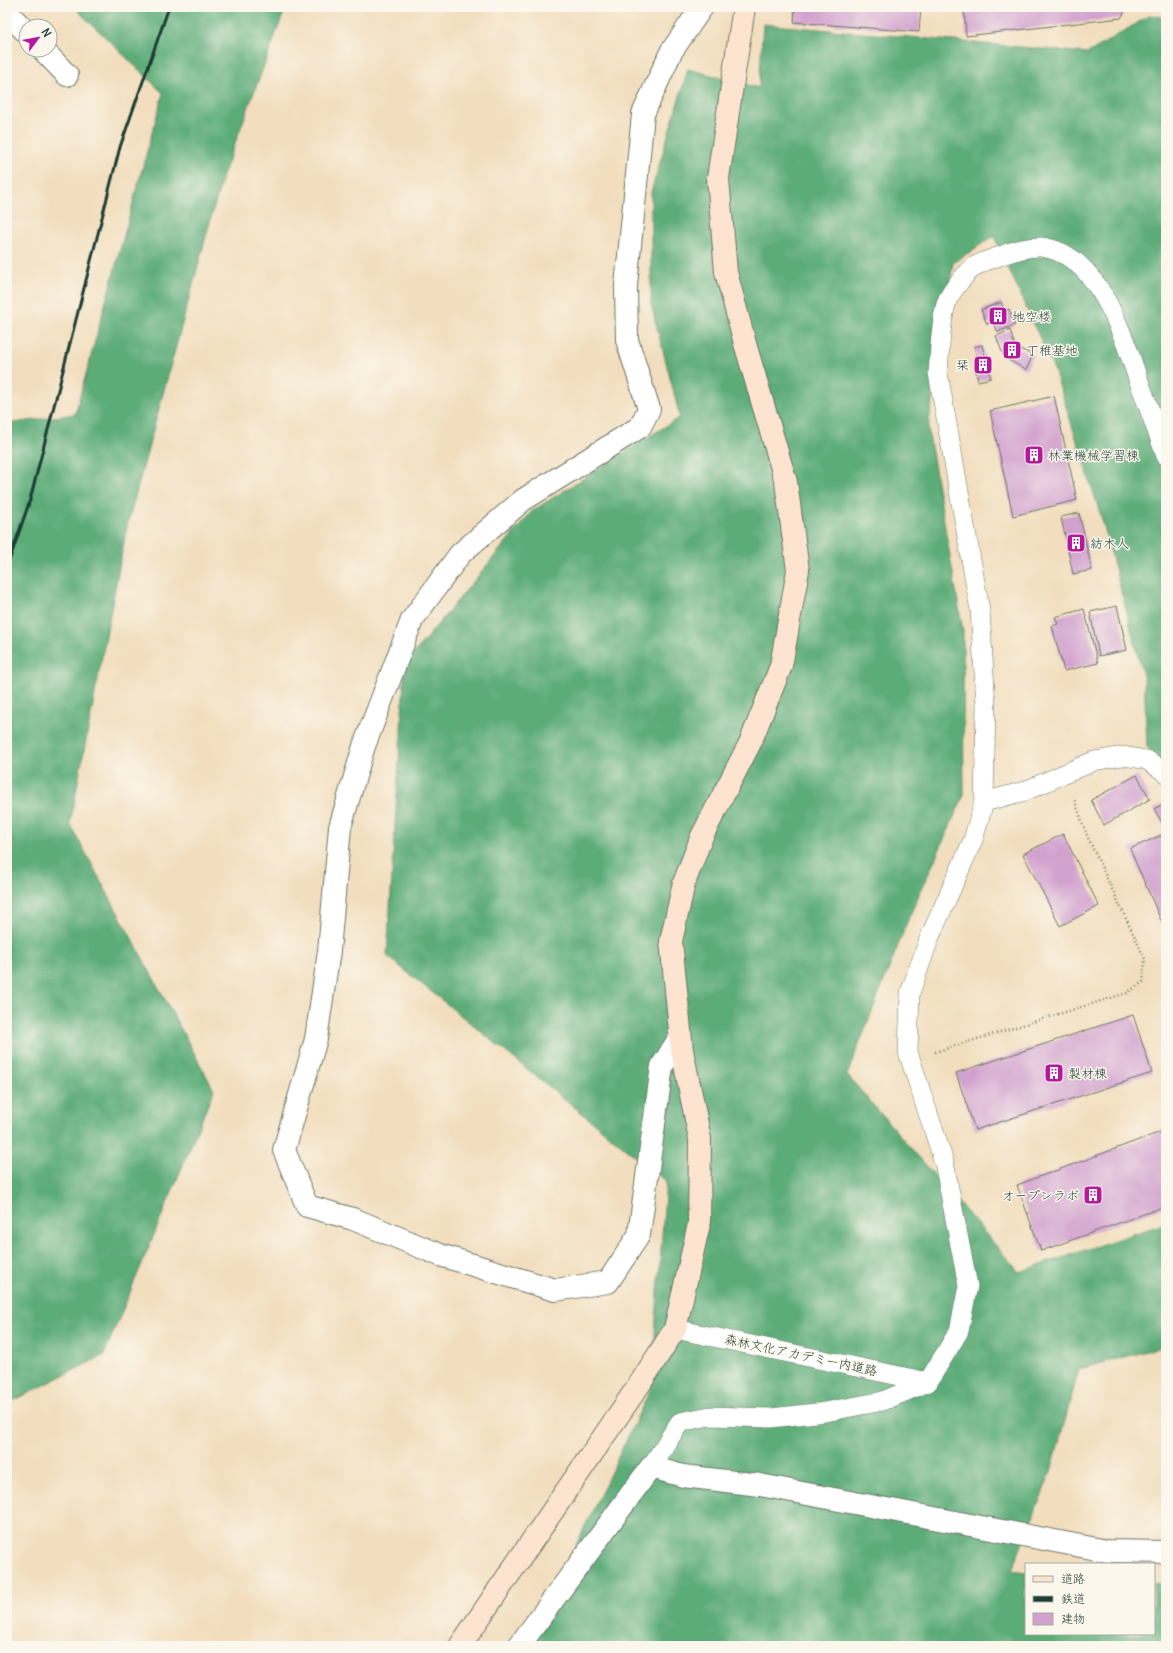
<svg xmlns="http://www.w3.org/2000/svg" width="1173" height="1653" font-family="Delius,'Klee One',sans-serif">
  <rect width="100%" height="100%" fill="#fbf7ec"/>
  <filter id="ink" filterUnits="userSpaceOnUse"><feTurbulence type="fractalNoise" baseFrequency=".025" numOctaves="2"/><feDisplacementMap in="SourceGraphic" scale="8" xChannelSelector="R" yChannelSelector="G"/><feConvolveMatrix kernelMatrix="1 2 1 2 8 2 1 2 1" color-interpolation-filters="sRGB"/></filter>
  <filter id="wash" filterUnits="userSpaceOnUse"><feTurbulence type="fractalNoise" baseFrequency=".012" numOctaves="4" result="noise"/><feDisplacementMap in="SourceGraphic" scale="16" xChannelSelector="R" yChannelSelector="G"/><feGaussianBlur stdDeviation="0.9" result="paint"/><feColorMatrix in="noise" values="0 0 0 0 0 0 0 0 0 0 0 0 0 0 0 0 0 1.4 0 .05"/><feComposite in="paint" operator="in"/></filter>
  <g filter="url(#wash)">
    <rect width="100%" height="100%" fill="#f2debe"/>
    <g fill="#5cac78" stroke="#3e7456">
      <path d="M74,7h212l-64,171 -95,348 -57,298 144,266 -110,265 -97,49v-980l68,-10 88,-321z"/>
      <path d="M1150,15l16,3v752l-19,-23 -3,-68 -40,-153 -49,-154 -61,-136 -41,27 -25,166 35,202 1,164 -54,120 -63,160 172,197 147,-49v123l-87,23 -28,103 -39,98 14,2v62h128v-51l12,1v62h-638l123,-258 15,-207 -279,-225 18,-292 127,-153 148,-94 -29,-113v-112l37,-123 71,19 4,-64 325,29z"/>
    </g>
    <g id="blocks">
      <g fill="#d2a2cf">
        <path d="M795,7h126l-2,25 -125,-10z"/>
        <path d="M964,7h163l-6,11 -155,18z"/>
        <path d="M1001,302l4,9 4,-2 6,16 -17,7 -5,-10 -6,2 -6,-14z"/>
        <path d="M1010,330l4,13 6,6 13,6 -7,15 -17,-10 -7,-8 -6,-16z"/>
        <path d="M982,345l9,33 -13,3 -3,-13 5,-1 -6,-20z"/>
        <path d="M1054,396l23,104 -64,16 -23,-105z"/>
        <path d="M1079,513l13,57 -19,4 -12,-57z"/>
        <path d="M1117,606l10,44 -28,6 -9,-44z"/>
        <path d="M1084,609l14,54 -34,8 -12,-45 6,-2 -3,-7z"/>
        <path d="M1137,775l13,24 -46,26 -13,-25z"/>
        <path d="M1166,802v27l-12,-20z"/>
        <path d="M1166,833v91l-3,1 -33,-76z"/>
        <path d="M1063,834l36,72 -39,20 -37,-72z"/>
        <path d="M1166,938v10l-3,-8z"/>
        <path d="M1133,1015l19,58 -177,57 -19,-57z"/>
        <path d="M1166,1130v76l-125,45 -24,-66z"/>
      </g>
    </g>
  </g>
  <g filter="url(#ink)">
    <use href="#blocks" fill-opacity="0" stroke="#697564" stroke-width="1"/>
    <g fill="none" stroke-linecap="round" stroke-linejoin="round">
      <g stroke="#697564" stroke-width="20">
        <g id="lane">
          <path d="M984,802l41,-11 69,-30 29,-5 24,4 19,13"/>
          <path d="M675,1329l253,53"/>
          <path d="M651,1467l29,-45 30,-6 61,2 54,-6 58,-11 45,-19 31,-51 9,-45 -8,-41 -16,-83 -36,-110 2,-59 19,-54 44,-99 11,-38 2,-97 -6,-95 -42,-237c2,-23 2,-47 8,-69 3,-11 20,-31 29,-38 6,-3 13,-6 19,-8 15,-5 32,-12 47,-11 57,6 82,88 97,132 10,26 19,52 28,77"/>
        </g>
      </g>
      <g stroke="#697564" stroke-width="24">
        <g id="street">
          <path d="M7,12l19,20"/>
          <path d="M43,50l24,25"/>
          <path d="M680,1037l-18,29 -23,169 -31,47 -53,8 -115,-35 -87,-36 -46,-13 -23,-56 32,-111 13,-88 11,-124 24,-81 48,-126 48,-66 63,-54 117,-73 9,-18 -22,-69 -1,-54 17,-172 28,-62 31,-45"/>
          <path d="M519,1646l132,-179 32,9 77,9 347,66 59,1"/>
        </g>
      </g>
      <g stroke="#697564" stroke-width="24">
        <path id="secondary" d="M460,1646l179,-261 36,-56 24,-105 1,-85 -18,-89 -11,-109 13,-58 18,-47 48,-93 31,-77 17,-96 -12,-88 -40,-135 -20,-75 -8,-94 26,-171"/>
      </g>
      <path stroke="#697564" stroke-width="2.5" stroke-dasharray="1 3" stroke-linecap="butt" d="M935,1052l192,-59 16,-11 2,-23 -57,-121 -14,-39"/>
      <use href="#lane" stroke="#fff" stroke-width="19"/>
      <use href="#street" stroke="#fff" stroke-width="22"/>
      <use href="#secondary" stroke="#fde4d1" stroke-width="22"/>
      <path stroke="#1f3d34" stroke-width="3" d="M7,567l23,-67 90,-353 49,-140"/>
    </g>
  </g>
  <defs>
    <g id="building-square" transform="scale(1)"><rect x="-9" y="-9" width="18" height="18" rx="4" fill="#b5179e" stroke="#fbf7ec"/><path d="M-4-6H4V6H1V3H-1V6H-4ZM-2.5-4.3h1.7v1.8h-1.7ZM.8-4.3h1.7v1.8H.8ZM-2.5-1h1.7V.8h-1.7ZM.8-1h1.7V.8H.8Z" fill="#fff"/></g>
  </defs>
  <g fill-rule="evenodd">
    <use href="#building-square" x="998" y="316"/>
    <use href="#building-square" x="1012" y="350"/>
    <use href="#building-square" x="983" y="365"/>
    <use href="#building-square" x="1034" y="455"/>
    <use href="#building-square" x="1076" y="543"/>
    <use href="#building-square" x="1054" y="1073"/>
    <use href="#building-square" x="1093" y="1195"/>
  </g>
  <g text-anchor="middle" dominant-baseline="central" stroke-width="3" stroke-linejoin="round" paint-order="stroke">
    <g font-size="13" fill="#1f3d34" stroke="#fbf7ec" text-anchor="start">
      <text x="1012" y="316">地空楼</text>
      <text x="1026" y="350">丁稚基地</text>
      <text x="969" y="365" text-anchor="end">栞</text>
      <text x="1048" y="455">林業機械学習棟</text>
      <text x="1090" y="543">紡木人</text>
      <text x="1068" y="1073">製材棟</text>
      <text x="1079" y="1195" text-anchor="end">オープンラボ</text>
    </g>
    <g font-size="13" fill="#1f3d34" stroke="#fbf7ec">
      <text transform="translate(801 1355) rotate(12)">森林文化アカデミー内道路</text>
    </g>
  </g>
  <rect width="1173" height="1653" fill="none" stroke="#fbf7ec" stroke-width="24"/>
  <rect x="1025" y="1563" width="130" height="72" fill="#fbf7ec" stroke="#a3ada2"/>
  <rect x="1033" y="1576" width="20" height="6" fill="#fde4d1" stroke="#a3ada2"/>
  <text x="1061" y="1583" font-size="12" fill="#1f3d34">道路</text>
  <rect x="1033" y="1596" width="20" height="6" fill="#1f3d34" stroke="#a3ada2"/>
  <text x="1061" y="1603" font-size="12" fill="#1f3d34">鉄道</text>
  <rect x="1033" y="1613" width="20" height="12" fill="#d2a2cf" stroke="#a3ada2"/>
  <text x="1061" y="1623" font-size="12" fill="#1f3d34">建物</text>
  <g transform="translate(38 38) rotate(58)"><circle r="19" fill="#fbf7ec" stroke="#a3ada2"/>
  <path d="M0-3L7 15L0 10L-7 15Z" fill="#b5179e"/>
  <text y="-6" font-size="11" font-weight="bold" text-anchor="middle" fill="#1f3d34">N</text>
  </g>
</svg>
